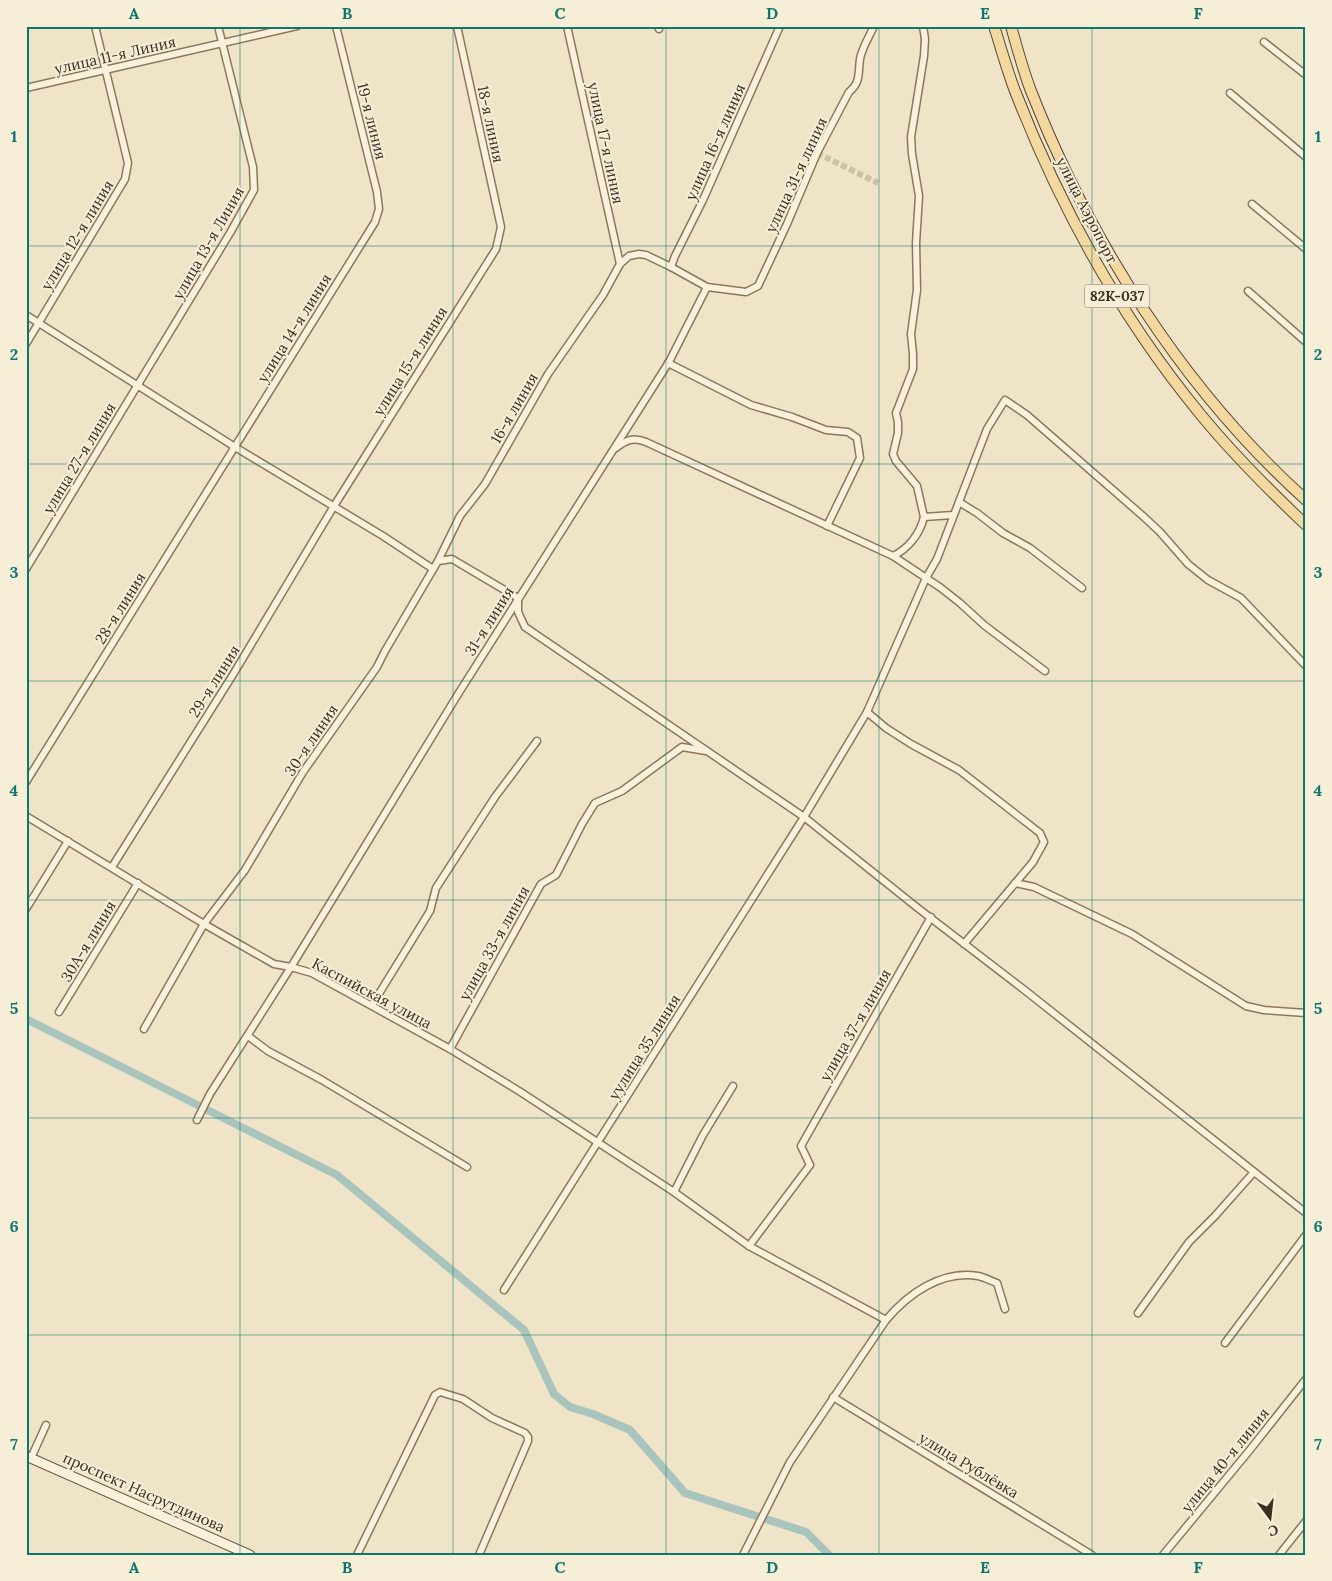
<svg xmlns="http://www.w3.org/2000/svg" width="1332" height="1581" font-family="Lora,serif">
  <rect width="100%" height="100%" fill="#f0e4c8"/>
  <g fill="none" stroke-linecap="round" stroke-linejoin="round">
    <path stroke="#a9c4bc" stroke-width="8" d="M26,1019l311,156 187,155 30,64 16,13 23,7 37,16 55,63 121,39 23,23"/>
    <path stroke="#ccc0a6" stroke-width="6" stroke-dasharray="6 3" stroke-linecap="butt" d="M817,153l61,30"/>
    <g stroke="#8d765c" stroke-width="9">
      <g id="minor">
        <path d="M567,26l53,238"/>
        <path d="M658,26l1,3"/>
        <path d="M923,26l2,13 -1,17 -13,81 1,17 7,42 -3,47 1,47 -6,44 2,20v15l-17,44 2,9v11l-5,21 3,7 21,25 7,31 29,-2"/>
        <path d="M1264,42l42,33"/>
        <path d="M26,88l271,-62"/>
        <path d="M1230,93l76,64"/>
        <path d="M1252,204l54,45"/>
        <path d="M671,267l4,-11 28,-56 77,-174"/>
        <path d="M1248,291l58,51"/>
        <path d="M26,315l209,132 148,89 50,33"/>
        <path d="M26,344l99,-165 3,-16 -33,-137"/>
        <path d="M668,363l83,42 41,12 34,13 22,2 9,6 3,20 -33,68"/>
        <path d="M616,448c10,-8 17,-11 30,-6l247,114c15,-7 27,-22 31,-39"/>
        <path d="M959,502l18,11 26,20 27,15 52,40"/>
        <path d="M893,556l48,32 19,15 24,22 61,46"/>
        <path d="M438,561l14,-2 66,39v14l7,15 279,190 63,-105 59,-134 11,-19 50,-130 18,-29 22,15 117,102 16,15 28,32 20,16 33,18 65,68"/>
        <path d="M26,569l204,-336 24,-43 -1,-23 -35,-141"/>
        <path d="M867,712l19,16 25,16 48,26 81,63 4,9 -11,20 -69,82"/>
        <path d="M26,782l349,-560 4,-13 -2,-17 -41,-166"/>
        <path d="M26,816l178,108 70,40 17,3 21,6 138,76 69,42 155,101 75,54 137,74 -96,142 -47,93"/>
        <path d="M112,867l122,-194 100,-167 162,-257 5,-22 -44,-201"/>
        <path d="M1015,883l19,4 98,47 114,72 18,4 42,3"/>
        <path d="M26,909l42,-68"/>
        <path d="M372,1005l58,-94 6,-23 59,-91 42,-56"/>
        <path d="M59,1012l79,-129"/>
        <path d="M144,1029l60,-105 41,-54 58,-98 74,-105 8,-16 53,-90 22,-45 25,-32 63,-110 55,-79 17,-31 9,-8 10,-2 7,1 25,12 36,20 39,5 12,-6 29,-62 30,-71 32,-61c12,-10 9,-19 11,-33 2,-11 9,-22 14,-33"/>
        <path d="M248,1036l20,15 54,29 145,87"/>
        <path d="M450,1049l91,-165 15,-9 26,-51 13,-21 27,-12 60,-44 24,4"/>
        <path d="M197,1120l13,-26 81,-127 169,-276 209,-329 38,-75"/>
        <path d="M674,1192l29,-57 30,-49"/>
        <path d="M749,1246l61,-81 -9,-19 130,-229"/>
        <path d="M504,1290l300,-473 115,92 108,83 279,221"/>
        <path d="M1138,1313l51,-71 26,-26 39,-44"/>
        <path d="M886,1320c22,-26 55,-50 92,-44 6,1 13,5 19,7l8,26"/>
        <path d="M1225,1343l81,-108"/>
        <path d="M833,1397l259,158"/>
        <path d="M31,1458l15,-33"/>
        <path d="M357,1555l78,-160 5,-3 23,7 29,19 33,15 3,4v4l-49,114"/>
        <path d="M1163,1555l86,-104 57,-72"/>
        <path d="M1279,1555l27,-34"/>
      </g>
    </g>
    <g stroke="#6f573f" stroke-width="11">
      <path id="secondary" d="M26,1456l224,99"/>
    </g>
    <g stroke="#5b4430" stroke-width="12">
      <g id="primary">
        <path d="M994,26c7,22 13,44 21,65 45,116 107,228 186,324 32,39 68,75 105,110"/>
        <path d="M1011,26c6,22 12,44 20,65 60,153 153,299 275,409"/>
      </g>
    </g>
    <use href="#minor" stroke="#faf1dc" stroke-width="6"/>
    <use href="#secondary" stroke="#faf1dc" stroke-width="9"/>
    <use href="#primary" stroke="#f3d9a0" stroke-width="10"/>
  </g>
  <path fill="none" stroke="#0f766e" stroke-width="1" stroke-opacity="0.55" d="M240,26v1529M453,26v1529M666,26v1529M879,26v1529M1092,26v1529M26,246h1280M26,464h1280M26,681h1280M26,900h1280M26,1118h1280M26,1335h1280"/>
  <g text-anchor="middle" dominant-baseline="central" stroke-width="4" stroke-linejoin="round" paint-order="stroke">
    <rect fill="#f7eed8" stroke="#756857" stroke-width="1" x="1084.5" y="284.5" width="65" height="23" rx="4"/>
    <g font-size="14" font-weight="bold" fill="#3d2e20">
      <text x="1117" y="296">82К-037</text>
    </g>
    <g font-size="15" fill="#3d2e20" stroke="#f7eed8">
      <text transform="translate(115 55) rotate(-13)">улица 11-я Линия</text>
      <text transform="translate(372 121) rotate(76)">19-я линия</text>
      <text transform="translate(491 124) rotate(78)">18-я линия</text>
      <text transform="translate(715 142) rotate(-66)">улица 16-я линия</text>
      <text transform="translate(606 143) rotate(78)">улица 17-я линия</text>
      <text transform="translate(796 175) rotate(-65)">улица 31-я линия</text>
      <text transform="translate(1087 210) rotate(63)">улица Аэропорт</text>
      <text transform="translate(77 235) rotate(-59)">улица 12-я линия</text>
      <text transform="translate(208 243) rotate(-60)">улица 13-я Линия</text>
      <text transform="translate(294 328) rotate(-58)">улица 14-я линия</text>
      <text transform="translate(410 361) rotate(-58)">улица 15-я линия</text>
      <text transform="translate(514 408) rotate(-60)">16-я линия</text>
      <text transform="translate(79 458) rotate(-59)">улица 27-я линия</text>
      <text transform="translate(120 608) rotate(-58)">28-я линия</text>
      <text transform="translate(489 621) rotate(-58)">31-я линия</text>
      <text transform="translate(214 681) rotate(-58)">29-я линия</text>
      <text transform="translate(311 740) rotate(-56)">30-я линия</text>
      <text transform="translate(88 941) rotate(-59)">30А-я линия</text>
      <text transform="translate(494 943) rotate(-61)">улица 33-я линия</text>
      <text transform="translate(372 993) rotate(28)">Каспийская улица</text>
      <text transform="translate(855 1025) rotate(-60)">улица 37-я линия</text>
      <text transform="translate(644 1047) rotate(-58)">уулица 35 линия</text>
      <text transform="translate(1225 1460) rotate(-51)">улица 40-я линия</text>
      <text transform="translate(969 1465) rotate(31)">улица Рублёвка</text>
      <text transform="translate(144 1492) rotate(24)">проспект Насрутдинова</text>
    </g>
  </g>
  <rect width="1332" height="1581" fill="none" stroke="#f7eed8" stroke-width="55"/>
  <g transform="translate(1270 1518) rotate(165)" stroke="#f7eed8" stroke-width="4" paint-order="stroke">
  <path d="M0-4L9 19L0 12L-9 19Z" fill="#3d2e20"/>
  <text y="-8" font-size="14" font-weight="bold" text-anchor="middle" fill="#3d2e20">С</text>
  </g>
  <rect x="28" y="28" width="1276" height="1526" fill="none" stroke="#0f766e" stroke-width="2"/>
  <g font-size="16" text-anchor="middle" font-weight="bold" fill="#0f766e">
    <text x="134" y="19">A</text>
    <text x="347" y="19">B</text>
    <text x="560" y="19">C</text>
    <text x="772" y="19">D</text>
    <text x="985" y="19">E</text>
    <text x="1198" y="19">F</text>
    <text x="14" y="142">1</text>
    <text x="1318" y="142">1</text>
    <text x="14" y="360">2</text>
    <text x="1318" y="360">2</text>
    <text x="14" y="578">3</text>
    <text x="1318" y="578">3</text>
    <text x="14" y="796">4</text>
    <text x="1318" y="796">4</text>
    <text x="14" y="1014">5</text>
    <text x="1318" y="1014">5</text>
    <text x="14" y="1232">6</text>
    <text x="1318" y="1232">6</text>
    <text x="14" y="1450">7</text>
    <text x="1318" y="1450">7</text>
    <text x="134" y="1573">A</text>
    <text x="347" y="1573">B</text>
    <text x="560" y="1573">C</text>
    <text x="772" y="1573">D</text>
    <text x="985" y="1573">E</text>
    <text x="1198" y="1573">F</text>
  </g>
</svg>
